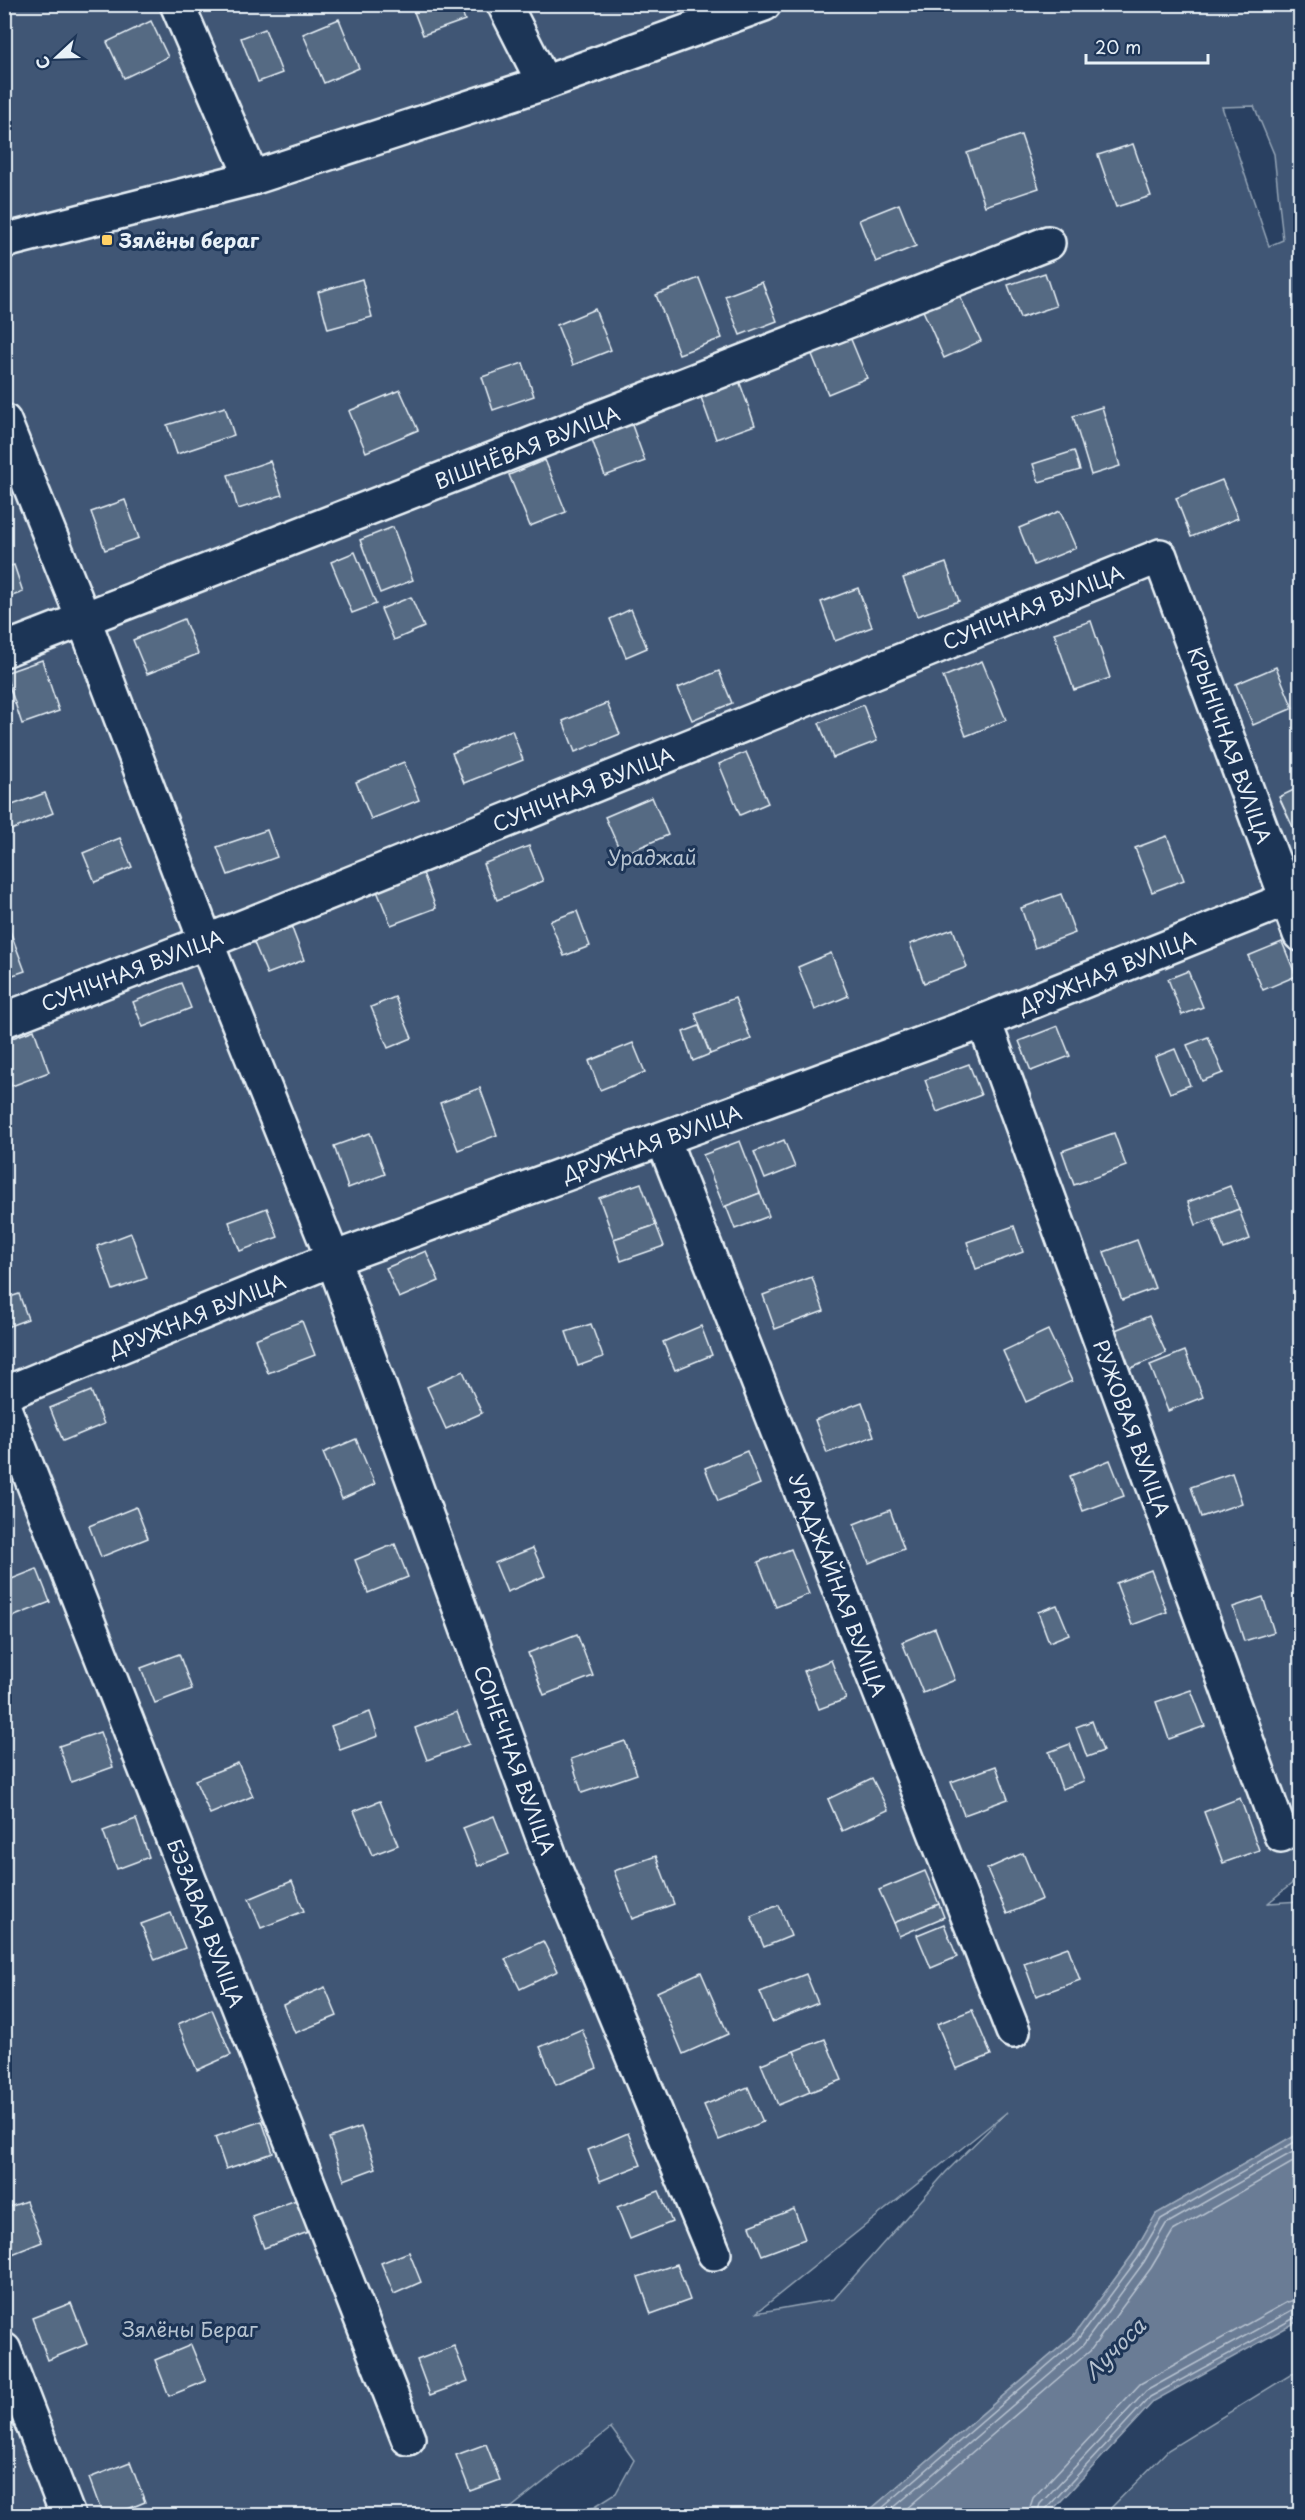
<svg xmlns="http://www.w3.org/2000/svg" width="1305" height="2520" font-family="'Playpen Sans',sans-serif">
  <rect width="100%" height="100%" fill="#294061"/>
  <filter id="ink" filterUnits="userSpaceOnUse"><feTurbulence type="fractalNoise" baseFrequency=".0167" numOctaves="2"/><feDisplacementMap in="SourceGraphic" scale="12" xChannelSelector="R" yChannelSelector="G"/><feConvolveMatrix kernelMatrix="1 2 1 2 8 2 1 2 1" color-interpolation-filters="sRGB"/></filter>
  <g filter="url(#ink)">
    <g fill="#415774" stroke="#94a4b6" stroke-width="1.5" fill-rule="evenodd">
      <path d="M5,5h1295v1872l-32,26 32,-2v231l-144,82 -23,40 -59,81 -210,180h-283l35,-22 18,-33 -23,-32 -109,87 -497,1zM1254,106l20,48 9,86 -14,6 -47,-139zM1007,2112l-61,60 -112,127 -78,14z"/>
      <path d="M1300,2369v146h-196l64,-65z"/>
    </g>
    <path fill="#6b7c95" stroke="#9dabbd" stroke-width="1.5" d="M1300,2132v188l-146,81 -106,114h-184l210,-180 59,-81 23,-40z"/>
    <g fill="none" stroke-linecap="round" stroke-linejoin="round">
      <g stroke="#b6c2d0" stroke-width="1.5">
        <path d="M873,2516l205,-177 60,-81 23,-39 139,-80"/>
        <path d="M884,2516l199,-171 61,-83 22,-38 134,-76"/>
        <path d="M898,2516l192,-165 61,-83 22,-37 127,-73"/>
        <path d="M1027,2516l6,-18 107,-114 147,-82 13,-3"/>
        <path d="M1036,2516l4,-12 106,-113 146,-81 8,-2"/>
        <path d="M1044,2516l2,-7 104,-112 150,-82"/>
      </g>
    </g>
    <g fill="#556a83" stroke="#e8f1f8" stroke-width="1.5">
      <path d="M411,4h48l6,16 -42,15z"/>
      <path d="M339,19l20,49 -35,15 -21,-49z"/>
      <path d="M151,21l17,36 -44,21 -17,-36z"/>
      <path d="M265,29l17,44 -24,9 -17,-44z"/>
      <path d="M1021,135l18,53 -54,18 -18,-53z"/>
      <path d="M1133,144l18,52 -35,11 -18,-52z"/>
      <path d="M899,204l17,42 -40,16 -17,-42z"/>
      <path d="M1045,273l11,33 -36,12 -12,-33z"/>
      <path d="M699,278l23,60 -43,16 -23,-59z"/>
      <path d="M362,279l10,38 -44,12 -10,-37z"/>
      <path d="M762,282l15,39 -37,14 -15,-39z"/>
      <path d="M957,290l24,51 -37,17 -23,-52z"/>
      <path d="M595,309l16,41 -38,15 -16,-40z"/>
      <path d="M850,337l17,41 -39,16 -17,-42z"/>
      <path d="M523,363l11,33 -41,14 -11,-33z"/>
      <path d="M737,375l18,50 -39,14 -18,-50z"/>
      <path d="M400,390l18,40 -52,22 -17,-41z"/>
      <path d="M225,407l9,28 -57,19 -10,-29z"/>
      <path d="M1102,407l18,59 -29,9 -18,-59z"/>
      <path d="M629,417l16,44 -40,15 -16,-45z"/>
      <path d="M1074,451l6,19 -41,12 -6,-18z"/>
      <path d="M545,460l21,52 -36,14 -21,-51z"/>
      <path d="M270,461l12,34 -44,14 -10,-34z"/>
      <path d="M1222,480l16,38 -47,19 -15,-39z"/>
      <path d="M125,500l14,38 -34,12 -14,-38z"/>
      <path d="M1060,511l16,37 -42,17 -15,-37z"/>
      <path d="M393,527l20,53 -33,13 -20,-53z"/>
      <path d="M355,552l21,52 -24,9 -21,-51z"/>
      <path d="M946,563l13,38 -42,15 -14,-38z"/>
      <path d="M14,565l9,27 -19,7v-31z"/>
      <path d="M858,588l14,39 -37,14 -14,-39z"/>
      <path d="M411,597l13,30 -30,13 -13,-31z"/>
      <path d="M631,609l16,39 -21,9 -16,-38z"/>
      <path d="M184,619l14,35 -51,20 -14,-34z"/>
      <path d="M1091,621l19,57 -36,12 -20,-57z"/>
      <path d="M42,660l17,51 -37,13 -17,-51z"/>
      <path d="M982,661l24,59 -40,16 -23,-59z"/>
      <path d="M1276,667l17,41 -40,17 -17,-41z"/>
      <path d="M719,671l13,32 -40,17 -14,-32z"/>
      <path d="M607,703l13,31 -45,18 -12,-31z"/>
      <path d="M863,705l14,36 -44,17 -14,-35z"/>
      <path d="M512,730l11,30 -59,23 -12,-30z"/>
      <path d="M746,752l22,51 -28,12 -21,-51z"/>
      <path d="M404,762l15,38 -48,19 -15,-37z"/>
      <path d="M1300,787v49l-2,2 -19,-41z"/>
      <path d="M45,793l8,20 -49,20v-25z"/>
      <path d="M652,797l16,38 -46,20 -17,-38z"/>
      <path d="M267,830l10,27 -49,18 -11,-28z"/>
      <path d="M1167,836l17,44 -32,12 -17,-44z"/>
      <path d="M120,838l12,29 -37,15 -12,-29z"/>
      <path d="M529,846l14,35 -46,19 -14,-36z"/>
      <path d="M423,873l13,35 -45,17 -14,-34z"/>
      <path d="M1061,894l14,39 -40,15 -14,-40z"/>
      <path d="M577,911l13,35 -26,10 -14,-35z"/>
      <path d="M290,923l14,37 -37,14 -15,-36z"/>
      <path d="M953,929l14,38 -43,16 -14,-39z"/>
      <path d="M10,931l15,40 -21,7v-45z"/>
      <path d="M1282,942l14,34 -33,14 -15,-34z"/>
      <path d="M831,953l17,43 -33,14 -17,-43z"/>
      <path d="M1188,971l15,36 -21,8 -14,-36z"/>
      <path d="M181,983l10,25 -48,19 -10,-25z"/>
      <path d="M395,997l17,41 -24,10 -17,-41z"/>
      <path d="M735,998l16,41 -41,15 -15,-41z"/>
      <path d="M699,1026l11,28 -17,7 -10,-29z"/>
      <path d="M1058,1026l12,30 -39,15 -12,-30z"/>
      <path d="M34,1030l15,42 -37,14 -8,-23v-22z"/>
      <path d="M1208,1037l15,36 -21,8 -15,-36z"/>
      <path d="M633,1043l12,29 -45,18 -11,-29z"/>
      <path d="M1175,1049l15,36 -20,8 -15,-36z"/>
      <path d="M969,1064l12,31 -44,17 -12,-32z"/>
      <path d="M480,1088l17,47 -39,15 -18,-47z"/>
      <path d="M1300,1094v27l-8,-24z"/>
      <path d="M370,1133l15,41 -37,14 -14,-42z"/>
      <path d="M1114,1133l12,33 -52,19 -12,-34z"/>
      <path d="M784,1140l11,27 -30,12 -11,-27z"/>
      <path d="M740,1141l20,52 -36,14 -21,-52z"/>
      <path d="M641,1183l15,42 -42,14 -15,-41z"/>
      <path d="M1230,1186l9,23 -43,16 -8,-23z"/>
      <path d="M760,1193l9,23 -34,13 -9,-23z"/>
      <path d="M267,1208l11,29 -38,14 -11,-29z"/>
      <path d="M1239,1209l11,30 -26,10 -11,-30z"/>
      <path d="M656,1225l8,21 -43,15 -7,-22z"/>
      <path d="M1014,1226l9,26 -47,17 -9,-27z"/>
      <path d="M131,1233l16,45 -34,12 -16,-44z"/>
      <path d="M1137,1240l18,48 -33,12 -18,-48z"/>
      <path d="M426,1251l13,30 -40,17 -13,-30z"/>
      <path d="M812,1277l12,34 -49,18 -12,-34z"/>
      <path d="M19,1294l9,25 -24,9v-29z"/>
      <path d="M1149,1316l17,37 -37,16 -16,-38z"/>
      <path d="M302,1321l13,34 -47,18 -13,-34z"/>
      <path d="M591,1324l12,33 -25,9 -12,-34z"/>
      <path d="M701,1326l11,29 -37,15 -12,-28z"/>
      <path d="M1048,1330l24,51 -46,21 -23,-51z"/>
      <path d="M1185,1351l18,46 -35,14 -18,-46z"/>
      <path d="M463,1371l19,42 -36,16 -19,-42z"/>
      <path d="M91,1391l13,33 -41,17 -13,-33z"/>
      <path d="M862,1402l12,34 -47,17 -12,-33z"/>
      <path d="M356,1439l19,45 -33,15 -19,-46z"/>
      <path d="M747,1451l13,33 -42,17 -13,-33z"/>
      <path d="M1110,1460l14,36 -41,15 -13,-35z"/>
      <path d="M1232,1473l10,30 -41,14 -10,-30z"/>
      <path d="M136,1507l12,31 -47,19 -12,-31z"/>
      <path d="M890,1510l14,39 -35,14 -15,-39z"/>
      <path d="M395,1544l13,33 -40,16 -13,-33z"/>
      <path d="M533,1548l12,28 -38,16 -12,-29z"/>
      <path d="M791,1549l18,45 -33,13 -18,-45z"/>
      <path d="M37,1569l13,33 -43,17 -3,-5v-32z"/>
      <path d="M1151,1570l16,42 -35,13 -16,-42z"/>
      <path d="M1263,1597l11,35 -30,9 -11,-34z"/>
      <path d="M1057,1605l12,29 -20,8 -11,-30z"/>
      <path d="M935,1628l20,52 -32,13 -21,-51z"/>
      <path d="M577,1634l16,42 -49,19 -16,-42z"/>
      <path d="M179,1654l13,35 -37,14 -14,-35z"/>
      <path d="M831,1660l15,39 -27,10 -15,-38z"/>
      <path d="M1191,1690l14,36 -36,13 -13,-37z"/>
      <path d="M370,1712l8,24 -38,14 -9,-24z"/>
      <path d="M457,1712l12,32 -42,16 -12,-32z"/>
      <path d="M1092,1721l11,30 -16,6 -11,-30z"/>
      <path d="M100,1732l13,35 -42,15 -12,-36z"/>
      <path d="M625,1741l12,33 -55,19 -11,-34z"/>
      <path d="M1070,1744l14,37 -22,8 -13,-37z"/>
      <path d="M238,1763l15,33 -43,18 -15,-34z"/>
      <path d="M996,1766l12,33 -44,16 -13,-33z"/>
      <path d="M872,1778l16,32 -46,21 -14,-32z"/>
      <path d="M1240,1798l19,52 -36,13 -19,-51z"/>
      <path d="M380,1801l18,44 -26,10 -18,-44z"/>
      <path d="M494,1816l15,38 -31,12 -15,-38z"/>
      <path d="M136,1819l13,38 -32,12 -14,-38z"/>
      <path d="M1023,1853l19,46 -35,15 -20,-45z"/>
      <path d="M656,1856l18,48 -42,15 -18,-48z"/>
      <path d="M925,1871l14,33 -45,19 -15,-33z"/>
      <path d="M292,1881l12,30 -43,17 -12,-29z"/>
      <path d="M939,1904l5,13 -45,19 -5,-13z"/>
      <path d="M779,1905l12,31 -27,11 -13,-31z"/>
      <path d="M171,1913l14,35 -30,12 -14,-36z"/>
      <path d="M944,1924l13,33 -26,11 -14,-33z"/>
      <path d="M543,1941l15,30 -38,18 -15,-30z"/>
      <path d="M1068,1947l12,33 -44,16 -12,-33z"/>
      <path d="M701,1972l27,62 -45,20 -26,-62z"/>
      <path d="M806,1974l12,29 -46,19 -12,-30z"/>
      <path d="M325,1987l12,29 -42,17 -12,-28z"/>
      <path d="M212,2009l19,46 -34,15 -19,-46z"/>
      <path d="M972,2010l19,45 -35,14 -19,-45z"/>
      <path d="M582,2029l15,39 -41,17 -16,-38z"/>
      <path d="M825,2039l17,41 -32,12 -16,-41z"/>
      <path d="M794,2051l16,41 -32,13 -17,-41z"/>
      <path d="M748,2087l15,35 -44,18 -15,-35z"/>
      <path d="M262,2121l11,32 -47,16 -11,-32z"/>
      <path d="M361,2127l15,41 -32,12 -15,-42z"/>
      <path d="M628,2133l13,32 -41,16 -12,-31z"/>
      <path d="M659,2191l13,31 -42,17 -13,-32z"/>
      <path d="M299,2199l12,32 -47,17 -12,-32z"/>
      <path d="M26,2201l16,41 -37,15 -1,-48z"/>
      <path d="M794,2209l11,30 -43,16 -12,-29z"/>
      <path d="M409,2252l12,30 -27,12 -13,-31z"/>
      <path d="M677,2264l13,36 -39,14 -13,-37z"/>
      <path d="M71,2303l16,41 -39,16 -16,-42z"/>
      <path d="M191,2345l15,36 -37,15 -14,-36z"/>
      <path d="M454,2346l14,35 -38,14 -13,-35z"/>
      <path d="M486,2444l14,36 -30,11 -14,-36z"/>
      <path d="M130,2462l15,40 -34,14h-8l-14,-38z"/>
    </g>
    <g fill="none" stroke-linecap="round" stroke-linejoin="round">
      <g stroke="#e8f1f8" stroke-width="38">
        <g id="minor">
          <path d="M177,4l75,174"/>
          <path d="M504,4l40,79"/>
          <path d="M4,241l248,-63 292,-95 220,-79"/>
          <path d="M4,421l80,199 122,322 127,317 219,603 162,391"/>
          <path d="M4,650l1044,-407"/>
          <path d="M4,1020l202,-78 954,-386 140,378"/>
          <path d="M984,1021l297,814"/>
          <path d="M663,1139l350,892"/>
          <path d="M4,1394l329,-135 651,-238 316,-127"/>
          <path d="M4,1408l404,1030"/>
          <path d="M4,2350l64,166"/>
        </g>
      </g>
      <use href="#minor" stroke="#1d3557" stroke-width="33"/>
    </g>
  </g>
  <rect fill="#ffd166" stroke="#1d3557" stroke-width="2" x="101" y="234" width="12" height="12" rx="3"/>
  <g text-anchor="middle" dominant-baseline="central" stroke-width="6" stroke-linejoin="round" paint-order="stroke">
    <g font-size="20" font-weight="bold" fill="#e8f1f8" stroke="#1d3557" text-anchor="start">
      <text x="119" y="240">Зялёны бераг</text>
    </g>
    <g font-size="20" fill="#e8f1f8" stroke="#1d3557">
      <text transform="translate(527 447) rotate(-21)">ВІШНЁВАЯ ВУЛІЦА</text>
      <text transform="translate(1033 607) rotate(-22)">СУНІЧНАЯ ВУЛІЦА</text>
      <text transform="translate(1230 745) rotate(70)">КРЫНІЧНАЯ ВУЛІЦА</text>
      <text transform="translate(583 789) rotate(-22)">СУНІЧНАЯ ВУЛІЦА</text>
      <text transform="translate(132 970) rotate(-21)">СУНІЧНАЯ ВУЛІЦА</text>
      <text transform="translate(1107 972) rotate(-22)">ДРУЖНАЯ ВУЛІЦА</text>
      <text transform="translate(652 1143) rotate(-20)">ДРУЖНАЯ ВУЛІЦА</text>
      <text transform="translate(197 1315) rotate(-22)">ДРУЖНАЯ ВУЛІЦА</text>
      <text transform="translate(1132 1428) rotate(70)">РУЖОВАЯ ВУЛІЦА</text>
      <text transform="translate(838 1585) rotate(69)">УРАДЖАЙНАЯ ВУЛІЦА</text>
      <text transform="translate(515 1760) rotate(70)">СОНЕЧНАЯ ВУЛІЦА</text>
      <text transform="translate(206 1923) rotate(69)">БЭЗАВАЯ ВУЛІЦА</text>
    </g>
    <g font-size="20" fill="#b6c3d0" stroke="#1d3557">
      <text x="652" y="857">Ураджай</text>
      <text x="190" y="2329">Зялёны Бераг</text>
    </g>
    <g font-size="21" font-style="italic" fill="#b6c2d0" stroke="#1d3557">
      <text transform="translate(1114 2348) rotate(-45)">Лучоса</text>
    </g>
  </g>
  <rect width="1305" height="2520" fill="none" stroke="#1d3557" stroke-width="24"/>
  <rect x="12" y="12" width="1281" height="2496" fill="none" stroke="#e8f1f8" stroke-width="2" filter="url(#ink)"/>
  <g transform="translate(57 57) rotate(248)" stroke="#1d3557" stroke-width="4.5" paint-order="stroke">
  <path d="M0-4.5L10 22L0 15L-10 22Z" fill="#e8f1f8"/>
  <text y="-9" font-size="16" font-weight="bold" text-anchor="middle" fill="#e8f1f8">С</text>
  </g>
  <path d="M1086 54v9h122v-9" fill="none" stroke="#e8f1f8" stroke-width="3"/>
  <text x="1095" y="54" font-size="18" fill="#e8f1f8" stroke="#1d3557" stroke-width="4.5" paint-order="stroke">20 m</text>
</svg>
